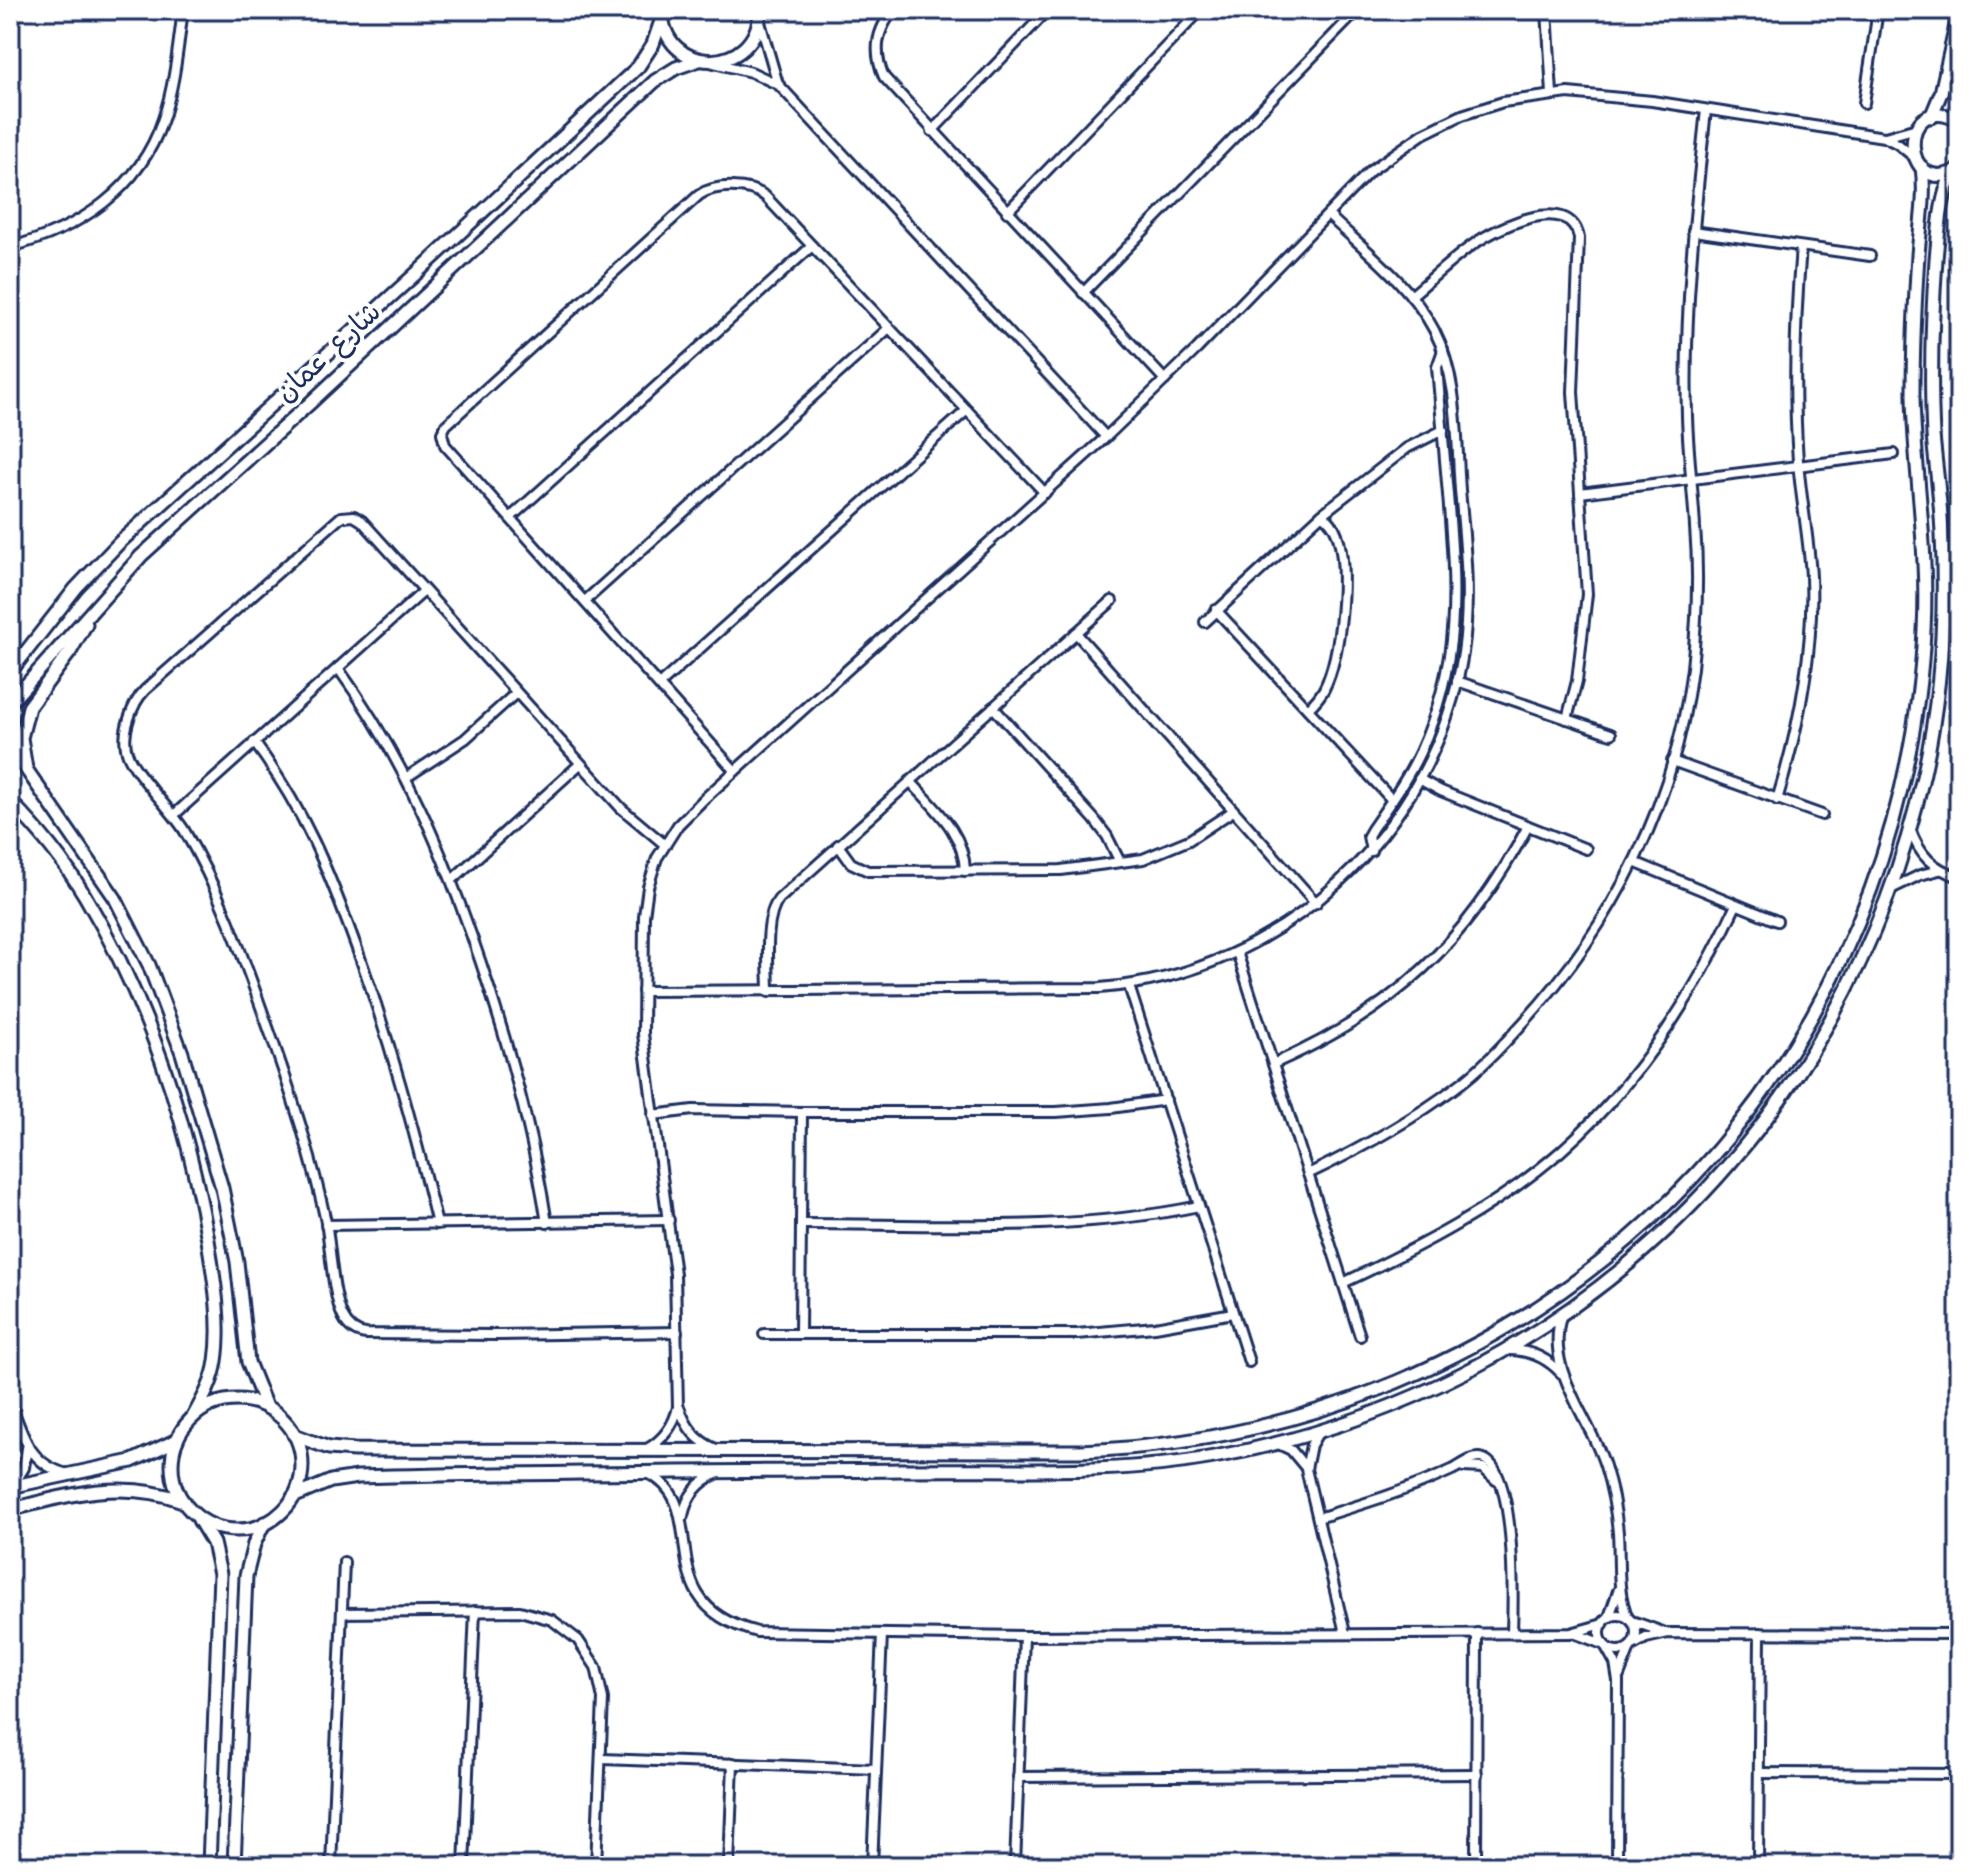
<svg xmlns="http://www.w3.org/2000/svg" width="1969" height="1876" font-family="Kalam,'Playpen Sans Arabic',sans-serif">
  <rect width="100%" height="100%" fill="#fff"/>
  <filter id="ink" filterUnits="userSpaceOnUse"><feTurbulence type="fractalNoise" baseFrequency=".0125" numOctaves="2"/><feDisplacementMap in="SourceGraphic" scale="16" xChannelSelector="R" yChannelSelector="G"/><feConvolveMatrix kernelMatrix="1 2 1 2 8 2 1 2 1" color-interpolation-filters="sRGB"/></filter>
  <g filter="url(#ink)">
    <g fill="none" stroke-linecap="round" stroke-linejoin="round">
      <g stroke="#1b2f5e" stroke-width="14">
        <g id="street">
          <path d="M894,10c-18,20 -21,42 -10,67l281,303"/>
          <path d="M1547,10l5,84"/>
          <path d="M1847,10l31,5"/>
          <path d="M760,22l18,62 328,353"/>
          <path d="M714,63l37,9 26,12"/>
          <path d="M1864,103l14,-93"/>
          <path d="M932,131l116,-121"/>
          <path d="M1885,137l32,-9"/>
          <path d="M1007,212l194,-202"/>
          <path d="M1693,231l177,25"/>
          <path d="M10,247c69,-17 130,-58 153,-128 12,-35 15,-73 20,-109"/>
          <path d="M1083,293l275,-283"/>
          <path d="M1411,296c21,-17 41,-37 63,-52 24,-17 96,-52 105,-6l-6,154 14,202 -10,87 -10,38"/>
          <path d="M1580,493l314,-39"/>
          <path d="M510,518l302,-272"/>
          <path d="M585,601l304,-273"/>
          <path d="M1216,610l176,190"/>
          <path d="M1205,622l117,-108 85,-66 36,-18"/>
          <path d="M1076,633l240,270"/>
          <path d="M338,668c68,94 106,186 143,295 29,86 52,171 66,260"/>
          <path d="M1457,681l154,53"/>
          <path d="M660,684l307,-274"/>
          <path d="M993,707l101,112 13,17 13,26"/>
          <path d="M1308,709c6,-6 12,-12 16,-20 17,-33 25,-120 13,-155 -3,-9 -8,-14 -15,-20"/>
          <path d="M254,742c51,69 74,127 103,207 33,91 57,181 80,275"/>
          <path d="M1672,761l150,54"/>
          <path d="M735,771l-290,-326 -3,-12 4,-8 253,-230c17,-11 49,-11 66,1l280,297"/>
          <path d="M407,777l58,-38 51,-46"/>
          <path d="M1419,779l22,12 145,58"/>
          <path d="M910,781c25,28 54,51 55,90"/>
          <path d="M1777,800c22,-72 37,-148 34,-223 -2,-39 -10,-77 -13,-116 -5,-72 -3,-143 3,-214"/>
          <path d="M174,815l250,-224"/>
          <path d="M1910,829c10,27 22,39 49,48"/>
          <path d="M664,844l-43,-36 -259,-287 -8,-5 -13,1 -196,173c-13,13 -24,44 -18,62 5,19 44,57 57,78 34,57 57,121 79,183 25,69 48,138 63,209 5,27 6,72 17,95 5,10 12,16 23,17l131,1 180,-3"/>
          <path d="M838,845l13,18 17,8 193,-1 82,-11 46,-19 44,-29"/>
          <path d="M1371,851l-3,-15 4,-7c17,-25 35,-49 48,-77 41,-90 36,-162 28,-257 -4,-43 -7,-85 -11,-128l6,-17"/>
          <path d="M1634,862l143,59"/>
          <path d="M452,880l128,-116"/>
          <path d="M1891,889l29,-14 19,-5"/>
          <path d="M1237,952l123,384"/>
          <path d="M1129,986l120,376"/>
          <path d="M643,991l457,-3c180,-13 335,-157 363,-335 8,-55 2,-109 -3,-163 -4,-53 -1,-112 -26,-160 -24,-46 -69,-80 -106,-115"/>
          <path d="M769,992c0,-26 -6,-73 10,-93l333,-298"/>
          <path d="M1273,1064c121,-53 194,-122 255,-238"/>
          <path d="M653,1115l40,-5 109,2h254l55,-4 55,-8"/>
          <path d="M1308,1174c52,-25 102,-52 148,-87 25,-18 46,-41 67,-64 90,-98 153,-221 169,-355 5,-47 7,-94 3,-141 -2,-37 -7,-74 -8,-111 -3,-103 8,-204 19,-306"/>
          <path d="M801,1224c133,0 268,9 398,-18"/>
          <path d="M326,1225l343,-5"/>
          <path d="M1343,1283c77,-36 154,-76 218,-132 77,-68 133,-154 175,-246"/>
          <path d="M1561,1316c-16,55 28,99 44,150 7,22 11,44 13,67 2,29 -2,57 10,85"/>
          <path d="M764,1334h313l78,-7 78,-14"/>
          <path d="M800,1334l2,-222"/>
          <path d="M1508,1350c21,0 38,7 53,23"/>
          <path d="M10,1400c12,34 19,65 58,74"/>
          <path d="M679,1407c7,20 17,34 37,42"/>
          <path d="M1319,1431l-8,14 -5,24 39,164"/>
          <path d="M1276,1443l15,7 15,18"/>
          <path d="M647,1449c17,-10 27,-24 31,-42l-3,-133 -32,-240 1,-118 4,-29 9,-29 21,-33 27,-27 401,-361 91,-88 173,-178 53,-37 39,-19 41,-13 65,-9 84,8 232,36 14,7 16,13"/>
          <path d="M1463,1467l20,1 13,12"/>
          <path d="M647,1473c70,33 -4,130 110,159l267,4 547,-3 32,-9"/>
          <path d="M13,1486l11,-18 3,-20"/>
          <path d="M683,1516c4,-21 17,-35 35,-43"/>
          <path d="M1318,1518c45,-14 91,-28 134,-48 9,-4 18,-13 28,-12 37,4 33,146 32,175"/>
          <path d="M342,1613l178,-2 32,9 26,20 18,27 7,32 -7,167"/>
          <circle cx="1618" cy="1633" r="18"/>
          <path d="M1609,1617l9,-26"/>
          <path d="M1635,1622l28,10"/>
          <path d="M1576,1634l27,10"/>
          <path d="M1633,1645l13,-7 22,-5 291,1"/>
          <path d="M1606,1647l9,16 3,18 -1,185"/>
          <path d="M1619,1676l11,-28"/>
          <path d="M602,1759l274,10"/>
          <path d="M1759,1773l200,1"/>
          <path d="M1018,1777l459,-3"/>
          <path d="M331,1866l13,-304"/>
          <path d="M464,1866l11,-255"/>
          <path d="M729,1866l4,-103"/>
          <path d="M872,1866l10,-232"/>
          <path d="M1015,1866l9,-230"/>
          <path d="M1476,1866l1,-233"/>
          <path d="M1758,1866l2,-233"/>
        </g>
      </g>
      <g stroke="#1b2f5e" stroke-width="17">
        <g id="secondary">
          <path d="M662,10c0,67 96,68 98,0"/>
          <path d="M1931,117l10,-24 18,-81"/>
          <path d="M1958,120l1,-25"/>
          <path d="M1959,121c-63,-34 -59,82 0,48"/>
          <path d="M86,624l-16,28 -41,55 -8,31 5,31 89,129 34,67 33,88 40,135 15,74 11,100 18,45"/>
          <path d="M10,672l66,-84 43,-45 301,-273 218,-203 15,-23 9,-26"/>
          <path d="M10,703l131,-147 168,-152 346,-323 21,-13 23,-8"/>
          <path d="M10,748l16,20"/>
          <path d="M10,801c29,29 54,60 75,95 63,106 102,223 123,344 6,38 14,82 8,121 -3,21 -13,38 -23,56"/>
          <circle cx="237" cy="1465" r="65"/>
          <path d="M294,1435l35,13 25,2 726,1c417,-16 762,-304 833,-720 9,-55 14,-111 11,-167 -2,-56 -10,-112 -11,-168 0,-47 2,-94 5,-141 2,-29 8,-58 4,-88"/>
          <path d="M10,1487l122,-26 45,-21"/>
          <path d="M293,1497l38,-16 27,-4c181,-5 361,-5 542,-7 105,-2 210,6 314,-13 356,-65 632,-330 710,-684 17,-78 22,-158 18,-238 -1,-33 -6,-66 -9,-100 -3,-58 -1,-118 3,-176 3,-30 4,-59 16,-86"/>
          <path d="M10,1510c57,-16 115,-31 173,-9"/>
          <path d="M199,1520l14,23 7,31 -11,292"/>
          <path d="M234,1866l12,-290 8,-32 10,-21"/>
        </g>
      </g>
      <use href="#street" stroke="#fff" stroke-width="8"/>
      <use href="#secondary" stroke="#fff" stroke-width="11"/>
    </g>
  </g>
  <g text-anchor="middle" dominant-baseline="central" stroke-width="8" stroke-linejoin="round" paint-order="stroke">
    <g font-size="28" fill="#1b2f5e" stroke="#fff">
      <text transform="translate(329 353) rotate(-43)">شارع عمان</text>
    </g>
  </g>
  <rect width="1969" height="1876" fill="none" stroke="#fff" stroke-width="40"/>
  <rect x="20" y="20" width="1929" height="1836" fill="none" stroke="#1b2f5e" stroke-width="3" filter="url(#ink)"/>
</svg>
